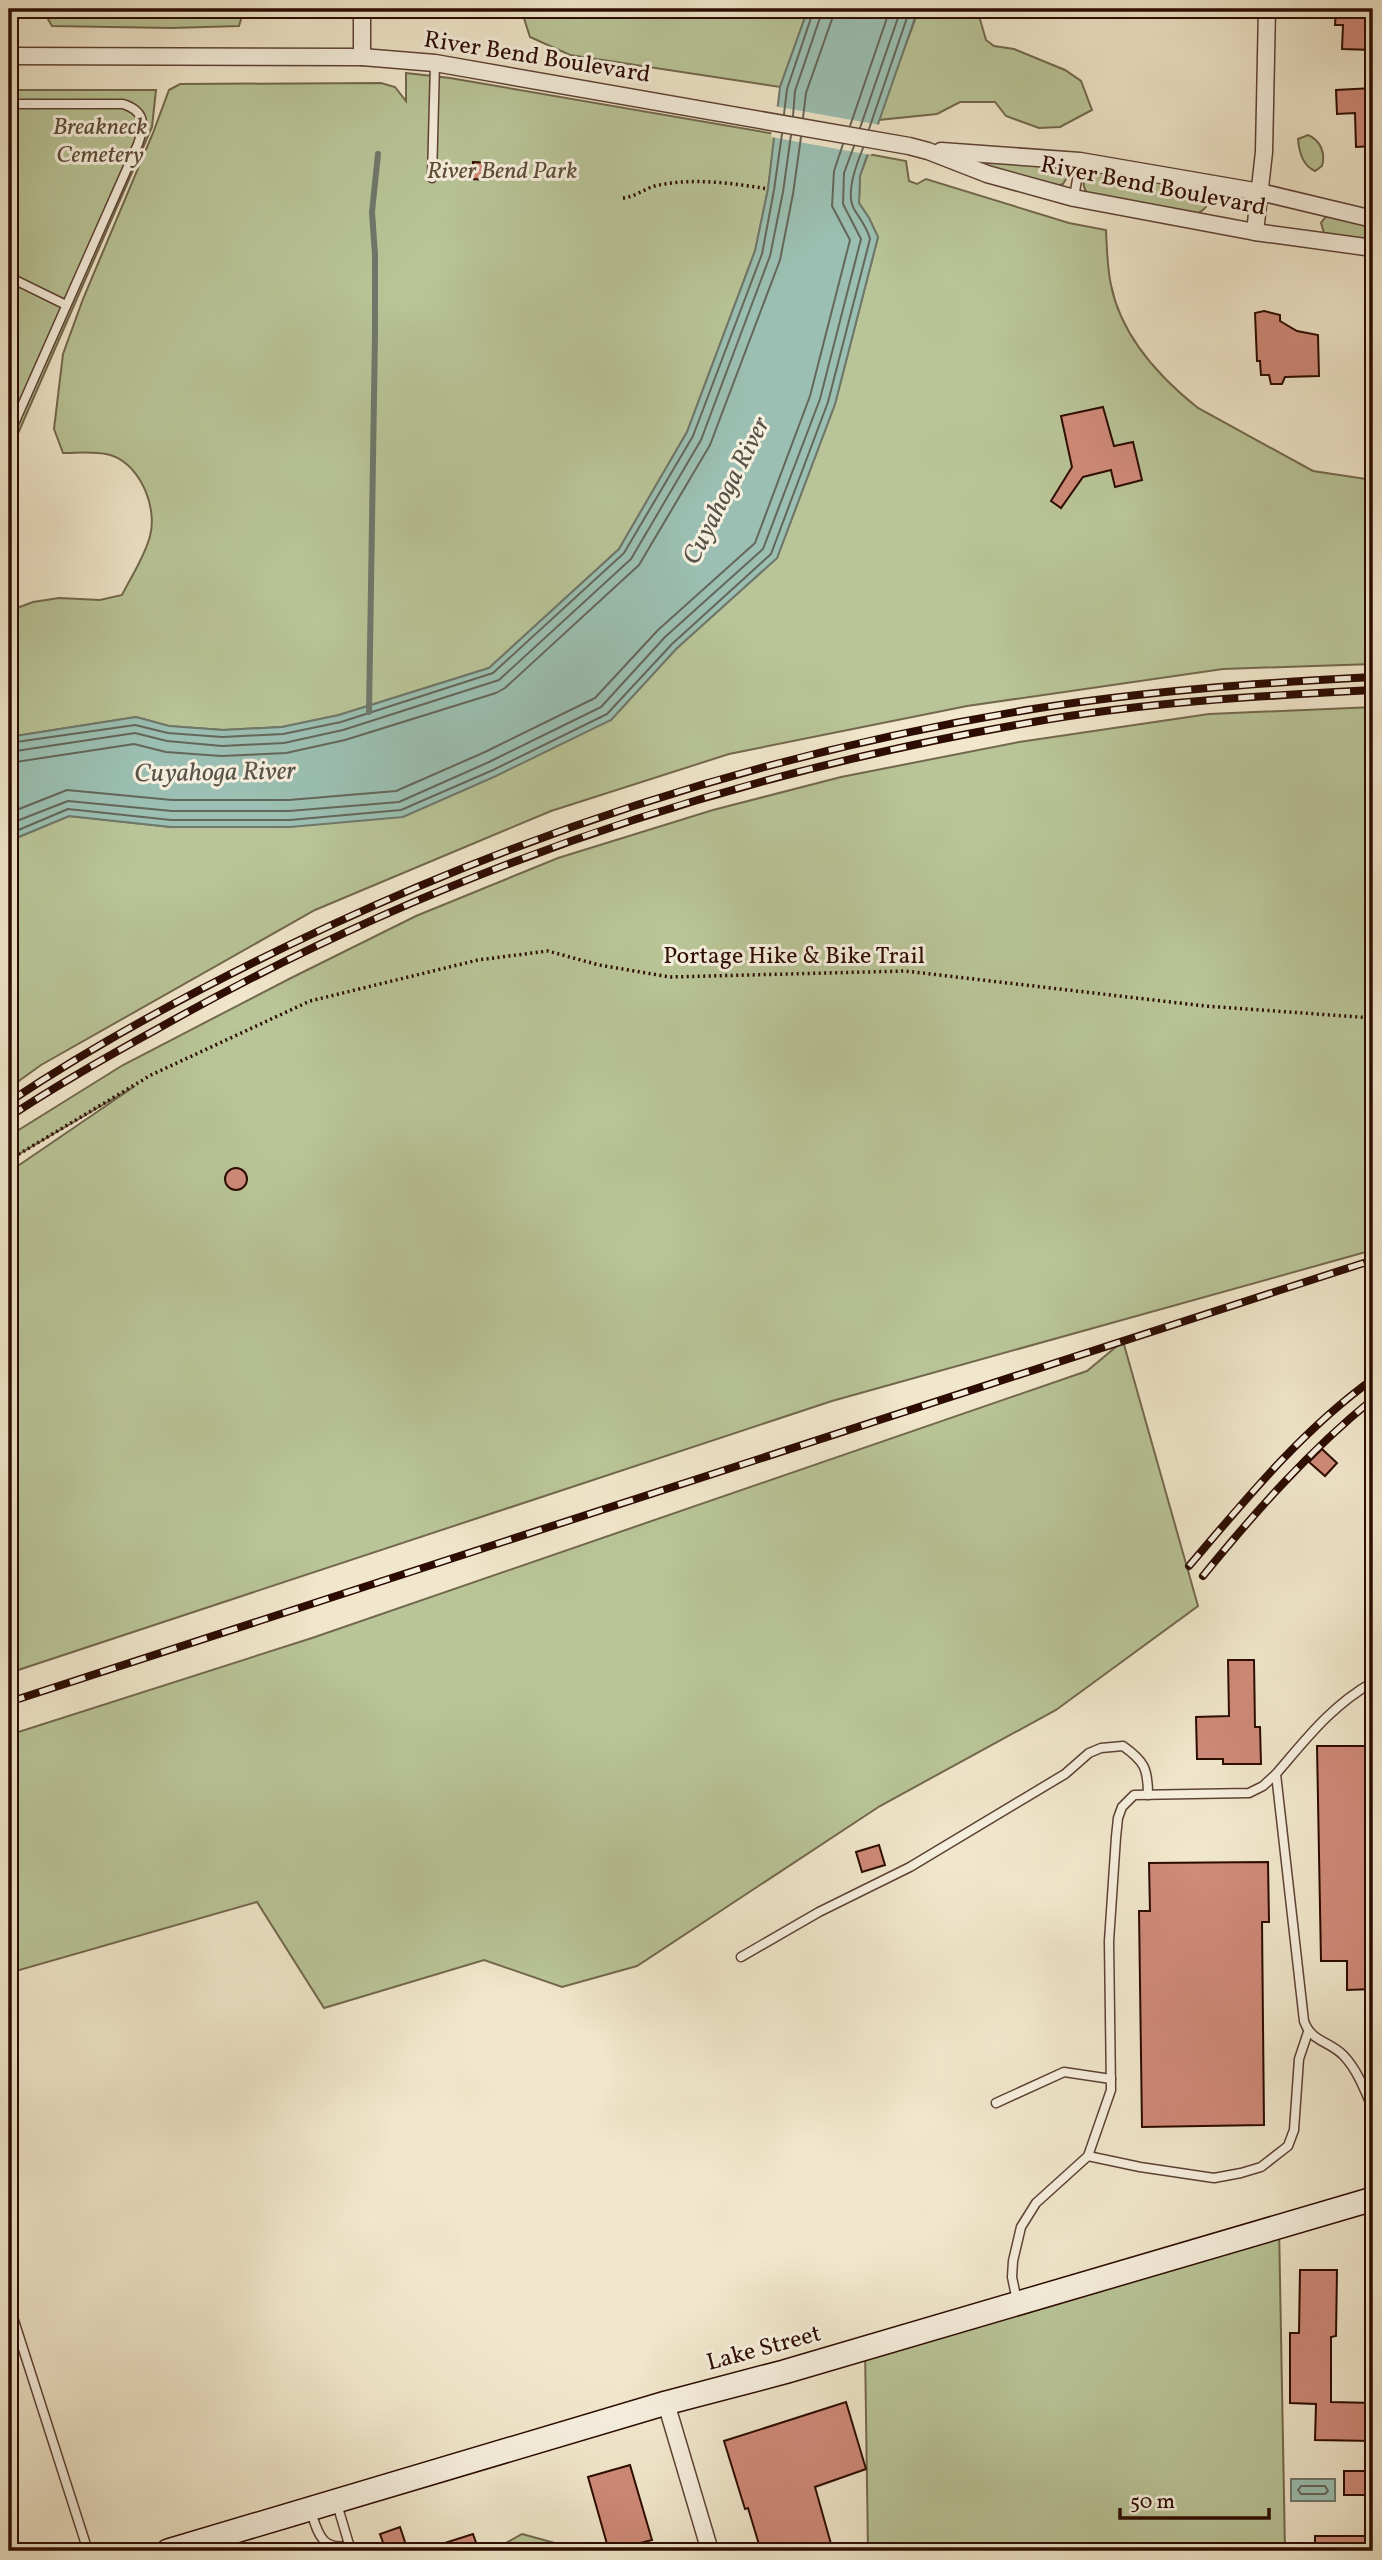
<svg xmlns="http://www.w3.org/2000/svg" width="1382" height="2560" font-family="Vollkorn,serif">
  <rect width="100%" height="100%" fill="#f1e7cc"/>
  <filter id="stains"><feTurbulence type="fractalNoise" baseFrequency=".00286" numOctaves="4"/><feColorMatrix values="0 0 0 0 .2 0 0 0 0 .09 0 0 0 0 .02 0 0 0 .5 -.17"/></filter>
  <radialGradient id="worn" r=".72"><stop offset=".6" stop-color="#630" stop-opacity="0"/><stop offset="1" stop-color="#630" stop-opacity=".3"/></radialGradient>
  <g fill="#b9c598" stroke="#72684c" stroke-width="2">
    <path d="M50,9h194l-5,17 -68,2 -119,-2 -4,-7z"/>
    <path d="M521,9h287l-28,78 -210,-32 -40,-18z"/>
    <path d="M919,9h58l9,31 8,6 20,3 51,21 16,11 11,29 -32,17 -21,1 -33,-12 -11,-14h-35l-23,12 -59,6z"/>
    <path d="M406,73l44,5 325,56 -7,55 -13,62 -68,181 -68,117 -130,119 -150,47 -57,12 -59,3 -54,-4 -33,-9 -127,20v-126l24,-9 26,-4 41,2 22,-5c9,-18 23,-39 28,-59 8,-29 -11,-76 -44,-82 -14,-3 -30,-1 -43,-1l-9,-24 9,-75 20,-55 70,-166 16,-43 11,-6 201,-1 14,4 11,14z"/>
    <path d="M9,90h147l-4,37 -143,327z"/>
    <path d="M1308,135c12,5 18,18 14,31l-7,5c-12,-5 -16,-19 -17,-32z"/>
    <path d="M868,154l38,7 3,20 8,3 9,-5 143,44 37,7c1,18 1,37 5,55 10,50 48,92 87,123l115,63 60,9v184l-150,5 -256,37 -238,48 -178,57 -236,99 -274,155 -32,23v-247l60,-25 102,11h119l321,-107 65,-71 101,-91 58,-154 43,-167 -9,-19 -10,-15 1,-27z"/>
    <path d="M988,159l76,8 4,9 -5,8 -6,2 -70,-19z"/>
    <path d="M1091,169l113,20c7,12 4,21 -9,25l-107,-20c-7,-9 -6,-18 3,-25z"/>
    <path d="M1327,215l46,10v15l-49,-7 -3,-10z"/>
    <path d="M1373,707v543l-541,151 -823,272v-501l126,-86 -126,74v-24l114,-71 168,-87 125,-62 142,-58 155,-48 128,-33 178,-35 190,-28z"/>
    <path d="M1123,1341l75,265 -142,104 -176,96 -243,160 -75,21 -78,-27 -160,48 -67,-106 -248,71v-238l303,-97 775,-267z"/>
    <path d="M1279,2225l6,326h-417l-3,-203z"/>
    <path d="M522,2534l62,17h-88l1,-3z"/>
  </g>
  <g fill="#9bc0b3" stroke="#6f786c" stroke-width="2">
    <path d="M808,9h110l-58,167 -1,27 10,15 9,19 -43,167 -58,154 -101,91 -65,71 -115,56 -93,41 -113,10h-119l-102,-11 -60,25v-104l127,-20 33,9 54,4 59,-3 57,-12 150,-47 130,-119 68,-117 68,-181 13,-62 12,-102z"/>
    <rect x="1291" y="2479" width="44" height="22"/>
  </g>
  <path fill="#f1e7cc" d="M774,106l106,19 -9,30 -100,-18z"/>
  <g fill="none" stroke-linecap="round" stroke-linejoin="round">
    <g stroke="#64665a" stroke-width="2">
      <path d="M784,114l3,-25 27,-80"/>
      <path d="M793,116l2,-25 28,-82"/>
      <path d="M803,118l3,-25 26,-74 1,-10"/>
      <path d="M850,126l40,-117"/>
      <path d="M860,128l41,-119"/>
      <path d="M869,129l41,-120"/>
      <path d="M9,743l126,-18 33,8 54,4 61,-3 58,-12 152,-49 131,-120 69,-117 69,-182 12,-64 8,-56"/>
      <path d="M9,752l126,-19 32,8 55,5 62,-3 59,-13 156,-50 132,-121 70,-119 69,-184 13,-64 8,-57"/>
      <path d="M9,763l125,-19 32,8 55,4 65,-3 59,-13 151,-47 9,-5 134,-123 71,-120 70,-185 13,-66 8,-57"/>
      <path d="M9,813l58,-23 105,10h117l107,-9 89,-39 110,-54 63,-68 97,-87 55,-147 40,-156 -18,-34 2,-35 9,-27"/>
      <path d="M9,824l59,-23 104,10h117l110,-9 90,-40 112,-55 64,-70 98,-88 57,-150 41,-160 -18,-35 1,-31 10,-27"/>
      <path d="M9,834l59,-25 103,11h119l111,-10 92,-40 114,-56 65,-70 99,-90 57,-152 42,-163c-3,-12 -10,-20 -16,-30 -9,-16 3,-46 9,-61"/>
      <path d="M1301,2486h24l3,5 -3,3h-24l-3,-4z"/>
    </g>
    <path stroke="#6f786c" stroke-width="6" d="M369,712l6,-378v-79l-3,-43 6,-58"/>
  </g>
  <g fill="#cf8a79" stroke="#2c0b01" stroke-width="2">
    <path d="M1336,9h37v41l-31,-1 1,-24h-8z"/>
    <path d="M1373,88v58l-17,1 -1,-34 -18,1 -1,-24z"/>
    <path d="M473,162l18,1 -1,17 -18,-1z"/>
    <path d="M1264,311l16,4v6l17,10 21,4 1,41 -34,1 -3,7h-11l-2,-9h-8l-1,-14h-3l-2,-48z"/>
    <path d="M1103,407l11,39 19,-4 9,38 -27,7 -4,-17 -28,7 -22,31 -10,-7 21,-34 -11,-51z"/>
    <circle cx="236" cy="1179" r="11"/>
    <path d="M1322,1449l15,14 -12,13 -16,-14z"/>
    <path d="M1228,1660h26l1,67h5l1,37h-38v-5h-26l-1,-42 33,-1z"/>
    <path d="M1317,1746h56v243l-26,1v-29h-26z"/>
    <path d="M879,1845l6,20 -23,7 -6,-20z"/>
    <path d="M1268,1862l1,60h-7l2,203 -122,2 -3,-216h11l-1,-48z"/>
    <path d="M1300,2270h37l-1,66 -5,1v65l42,1v38l-58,-1 1,-36 -26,-1v-70h9z"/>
    <path d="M846,2402l20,67 -51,18 18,64h-72l-13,-43 -3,1 -21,-68z"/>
    <path d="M630,2465l22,75 -43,11 -21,-74z"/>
    <rect x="1344" y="2471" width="25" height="24"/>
    <path d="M400,2527l8,24h-22l-6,-17z"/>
    <path d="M473,2534l6,17h-50v-3z"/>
    <rect x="1315" y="2536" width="58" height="15"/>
  </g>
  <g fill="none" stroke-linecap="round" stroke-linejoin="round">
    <g stroke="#5d4234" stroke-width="11">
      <g id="lane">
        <path d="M9,104h114c22,7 22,20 15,40l-129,291"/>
        <path d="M432,178l3,-115"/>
        <path d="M1074,198l6,-37"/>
        <path d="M9,277l57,28"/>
        <path d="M1373,1682c-42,24 -66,56 -97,92l28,247c7,21 26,20 40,35 14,15 21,35 29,53"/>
        <path d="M741,1957l78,-45 91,-45 155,-93 24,-21 12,-5 22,-2c21,15 25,22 25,49"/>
        <path d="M996,2103l68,-31 47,7"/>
        <path d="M1088,2156l52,11 74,11 27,-5 20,-6 27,-21 6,-16 5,-71 9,-27"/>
        <path d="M1017,2301l-5,-24 1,-16 8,-34 15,-24 52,-47 23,-66 -2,-149 7,-104 2,-19 4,-11 12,-12 115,-2 14,-7 13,-12"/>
        <path d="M9,2305l79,246"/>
        <path d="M337,2504l14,47"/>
        <path d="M311,2512c7,21 11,40 39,33"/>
      </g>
    </g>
    <g stroke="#5d4234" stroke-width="19">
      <g id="street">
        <path d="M9,56l353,1 73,6 474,83 19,5 59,23 87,24 181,34 118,16"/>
        <path d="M362,57v-48"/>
        <path d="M941,151l139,10 180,31 113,27"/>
        <path d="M1255,232l9,-80 3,-143"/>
        <path d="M666,2403l44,148"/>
      </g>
    </g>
    <g stroke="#2c0b01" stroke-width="26">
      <path id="secondary" d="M168,2551l498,-148 118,-31 589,-173"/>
    </g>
    <g stroke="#2c0b01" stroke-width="3.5" stroke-dasharray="2 3.5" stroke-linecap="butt">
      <path d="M623,198c13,-1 23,-11 36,-13 34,-7 74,-2 109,4"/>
      <path d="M9,1160l142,-85 159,-74 168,-41 70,-9 51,14 71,12 235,-6 300,35 168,12"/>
      <path d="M1369,2475h4"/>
    </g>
    <use href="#lane" stroke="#f6efde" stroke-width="8"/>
    <use href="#street" stroke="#f6efde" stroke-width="16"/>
    <use href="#secondary" stroke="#f6efde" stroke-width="23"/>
    <g stroke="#2c0b01" stroke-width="8">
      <g id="rail">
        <path d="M9,1102c100,-67 209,-124 318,-175 226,-105 460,-178 706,-218 113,-18 226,-26 340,-32"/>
        <path d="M9,1117c48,-32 99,-61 150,-89 274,-155 564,-253 874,-306 112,-20 226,-26 340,-32"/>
        <path d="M1189,1566c57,-67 112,-135 184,-187"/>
        <path d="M1203,1576c52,-64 106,-125 170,-177"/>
        <path d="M9,1702l1364,-442"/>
      </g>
    </g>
    <use href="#rail" stroke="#f6efde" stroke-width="5" stroke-dasharray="16" stroke-linecap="butt"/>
  </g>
  <g text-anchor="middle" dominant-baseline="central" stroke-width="6" stroke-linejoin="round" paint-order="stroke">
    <g font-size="24" fill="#2c0b01" stroke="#f6efde">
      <text transform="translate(537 58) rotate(9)">River Bend Boulevard</text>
      <text transform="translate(1153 187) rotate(11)">River Bend Boulevard</text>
      <text x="794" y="957">Portage Hike &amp; Bike Trail</text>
      <text transform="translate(764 2349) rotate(-15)">Lake Street</text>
    </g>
    <g font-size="24" font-style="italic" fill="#5d4c36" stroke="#f6efde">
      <text x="100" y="128">Breakneck<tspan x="100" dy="28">Cemetery</tspan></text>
      <text x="502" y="172">River Bend Park</text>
    </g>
    <g font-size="26" font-style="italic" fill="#585348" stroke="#f6efde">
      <text transform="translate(727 491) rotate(-63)">Cuyahoga River</text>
      <text transform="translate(215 773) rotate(-1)">Cuyahoga River</text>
    </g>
  </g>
  <rect width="1382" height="2560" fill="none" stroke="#f1e7cc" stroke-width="35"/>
  <rect x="10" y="10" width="1361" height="2539" fill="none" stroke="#2c0b01" stroke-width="3.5"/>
  <rect x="18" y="18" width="1347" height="2525" fill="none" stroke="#2c0b01" stroke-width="2"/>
  <path d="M1120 2508v10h149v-10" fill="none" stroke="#2c0b01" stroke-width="3.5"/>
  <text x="1130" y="2508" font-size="21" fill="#2c0b01" stroke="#f6efde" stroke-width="5" paint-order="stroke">50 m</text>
  <rect width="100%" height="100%" filter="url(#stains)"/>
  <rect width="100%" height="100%" fill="url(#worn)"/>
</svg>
